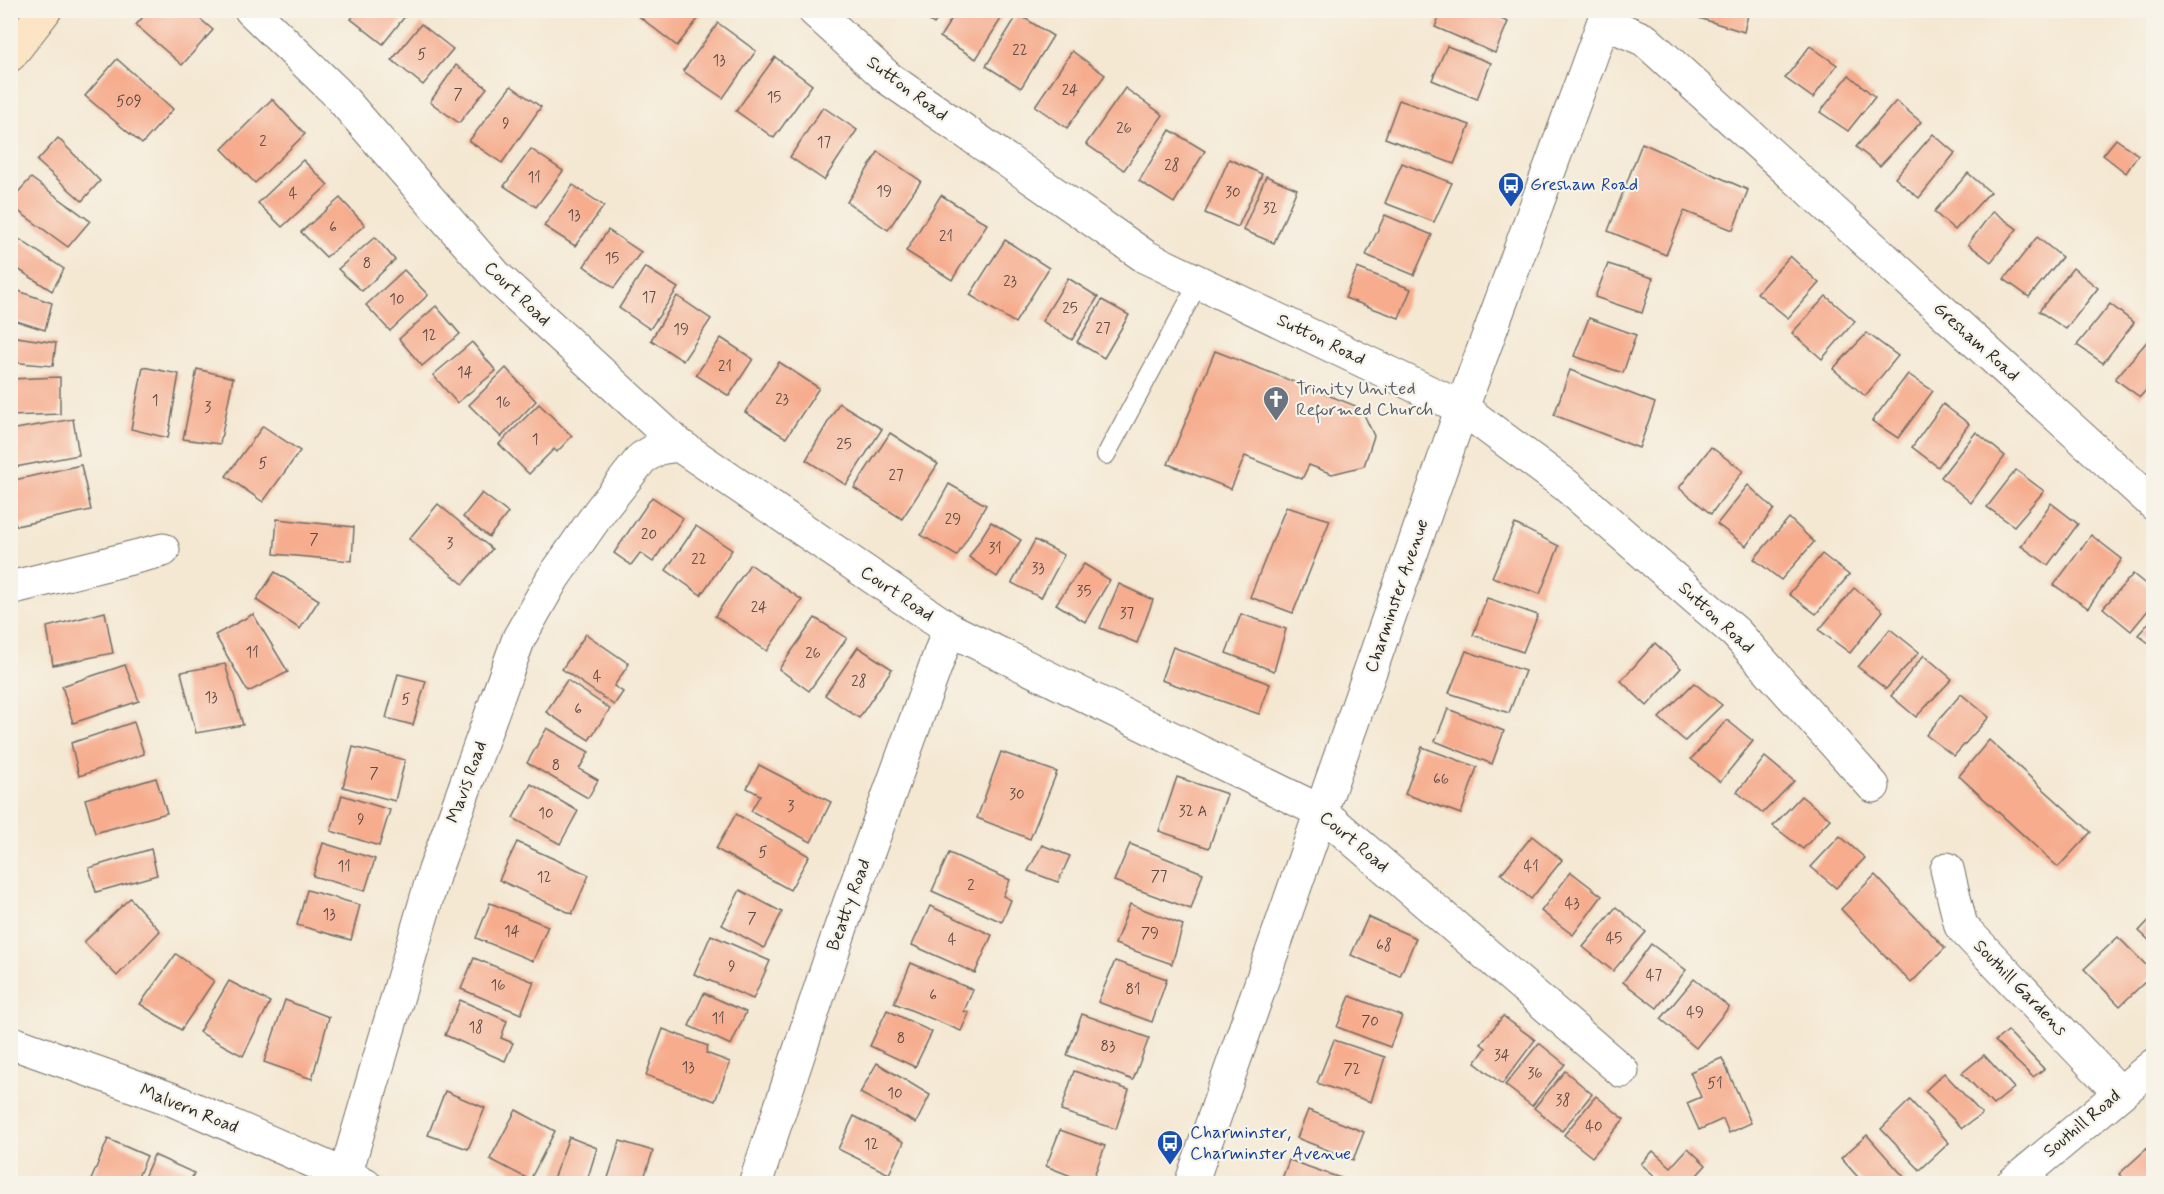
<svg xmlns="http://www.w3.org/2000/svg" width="2164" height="1194" font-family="Mynerve,sans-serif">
  <rect width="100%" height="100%" fill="#f7f3e8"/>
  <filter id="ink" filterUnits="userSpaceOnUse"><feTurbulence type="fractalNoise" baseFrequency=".0167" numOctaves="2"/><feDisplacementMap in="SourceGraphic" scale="12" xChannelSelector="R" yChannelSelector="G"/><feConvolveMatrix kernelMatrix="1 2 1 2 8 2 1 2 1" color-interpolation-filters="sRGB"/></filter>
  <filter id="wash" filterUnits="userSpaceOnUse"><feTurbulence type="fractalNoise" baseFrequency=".008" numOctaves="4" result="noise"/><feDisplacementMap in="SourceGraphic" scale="24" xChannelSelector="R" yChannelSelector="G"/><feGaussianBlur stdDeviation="1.35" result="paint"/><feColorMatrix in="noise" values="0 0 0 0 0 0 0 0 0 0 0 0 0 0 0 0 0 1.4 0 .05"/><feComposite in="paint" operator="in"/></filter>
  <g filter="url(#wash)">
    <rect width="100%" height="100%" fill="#f4e8d3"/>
    <g id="blocks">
      <g fill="#f6ac8d">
        <path d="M149,10h41l23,20 -31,35 -46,-40z"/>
        <path d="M358,10h52l-27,34 -32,-25z"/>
        <path d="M639,10h66l-28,36 -41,-32z"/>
        <path d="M912,10h32l-10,14z"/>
        <path d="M957,10h41l6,4 -28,45 -36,-22z"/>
        <path d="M1442,10h37l29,12 -13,31 -60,-26z"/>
        <path d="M1702,10h47l-5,22 -45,-14z"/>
        <path d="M1018,14l35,22 -32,52 -35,-22z"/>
        <path d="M718,23l38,28 -33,47 -40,-27z"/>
        <path d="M421,24l32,25 -30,36 -31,-25z"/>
        <path d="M1447,46l44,17 -14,36 -45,-19z"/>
        <path d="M1810,46l27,19 -24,33 -28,-20z"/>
        <path d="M1072,51l33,24 -38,53 -32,-22z"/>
        <path d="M775,57l37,28 -38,53 -38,-27z"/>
        <path d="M117,59l56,50 -31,35 -57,-48z"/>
        <path d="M456,65l31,23 -28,35 -29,-21z"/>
        <path d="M1849,75l26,22 -27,34 -28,-19z"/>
        <path d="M511,86l30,21 -39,56 -33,-22z"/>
        <path d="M1125,88l38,27 -39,55 -38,-26z"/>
        <path d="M272,99l33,35 -50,49 -33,-34z"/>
        <path d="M1399,100l71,25 -16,39 -69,-26z"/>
        <path d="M1896,101l25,21 -41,44 -24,-19z"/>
        <path d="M823,107l34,23 -33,50 -34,-23z"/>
        <path d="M1170,130l35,21 -31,52 -35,-22z"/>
        <path d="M1933,134l22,19 -36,45 -24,-20z"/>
        <path d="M58,138l42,43 -18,20 -45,-40z"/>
        <path d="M2116,139l22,16 -12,18 -23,-18z"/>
        <path d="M1642,143l106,47 -15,40 -49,-19 -18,44 -58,-24z"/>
        <path d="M531,149l32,22 -27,36 -32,-21z"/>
        <path d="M878,152l43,29 -33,49 -41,-28z"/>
        <path d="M1229,159l33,15 -24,53 -33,-14z"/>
        <path d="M303,160l25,25 -46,42 -24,-24z"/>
        <path d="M1402,163l50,20 -18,39 -49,-19z"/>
        <path d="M1968,173l22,19 -35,38 -21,-18z"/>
        <path d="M1266,176l31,13 -23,54 -31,-13z"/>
        <path d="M31,178l59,43 -22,26 -58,-42v-4z"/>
        <path d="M573,185l31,21 -29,40 -31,-20z"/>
        <path d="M941,195l46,29 -35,56 -46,-29z"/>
        <path d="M340,198l25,27 -39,32 -25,-25z"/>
        <path d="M1993,211l24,18 -26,33 -23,-18z"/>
        <path d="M1385,215l47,20 -18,40 -48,-20z"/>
        <path d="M608,230l33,22 -27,36 -30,-22z"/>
        <path d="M10,233l54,36 -12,22 -42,-27z"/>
        <path d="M375,237l20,23 -33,31 -24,-22z"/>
        <path d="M2037,237l25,20 -33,40 -25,-18z"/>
        <path d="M1005,240l44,28 -34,55 -45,-28z"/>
        <path d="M1790,256l29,27 -31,35 -31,-25z"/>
        <path d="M1608,264l45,14 -11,35 -47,-16z"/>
        <path d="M645,267l33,21 -28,41 -31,-21z"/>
        <path d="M1357,268l54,21 -12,29 -54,-20z"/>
        <path d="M2073,268l25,20 -32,41 -27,-18z"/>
        <path d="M404,270l24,25 -38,36 -24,-26z"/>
        <path d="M1068,278l30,19 -26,43 -30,-19z"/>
        <path d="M10,288l42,15 -7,27 -35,-11z"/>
        <path d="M677,296l34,23 -28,42 -32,-21z"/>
        <path d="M1826,296l29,25 -33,38 -30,-26z"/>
        <path d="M1102,300l27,15 -25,43 -27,-16z"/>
        <path d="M2110,304l24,19 -31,40 -26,-18z"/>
        <path d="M436,306l24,28 -38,32 -23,-27z"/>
        <path d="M1589,318l47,17 -13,38 -49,-17z"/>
        <path d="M1867,333l31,23 -33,40 -32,-27z"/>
        <path d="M10,336l46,7 -3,23 -43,-4z"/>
        <path d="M721,338l32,21 -24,37 -33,-21z"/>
        <path d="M2150,338l4,3v40l-14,16 -25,-18z"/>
        <path d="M472,342l24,29 -39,32 -24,-28z"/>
        <path d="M1215,351l146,57 13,28 -10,30 -32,8 -23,-9 -7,14 -57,-23 -14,33 -63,-25z"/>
        <path d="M779,362l40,26 -33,50 -41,-26z"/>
        <path d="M143,367l36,7 -11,64 -37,-9z"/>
        <path d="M506,368l30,33 -35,36 -32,-32z"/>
        <path d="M197,369l36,9 -13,66 -37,-5z"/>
        <path d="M1570,370l85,33 -16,45 -85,-33z"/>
        <path d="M1908,374l25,17 -35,47 -26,-17z"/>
        <path d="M60,377v37l-50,2v-37z"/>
        <path d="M839,403l43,26 -36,56 -40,-25z"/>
        <path d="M539,404l33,32 -15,16 -3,-3 -25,25 -30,-30z"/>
        <path d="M1943,404l26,20 -31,43 -26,-20z"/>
        <path d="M73,419l6,36 -69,13v-38z"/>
        <path d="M263,426l37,25 -37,51 -37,-26z"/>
        <path d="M1976,432l29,24 -34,47 -30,-26z"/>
        <path d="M890,433l48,31 -36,55 -48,-31z"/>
        <path d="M1711,447l32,24 -32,43 -32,-26z"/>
        <path d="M81,465l10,45 -75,16 -6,-23v-22z"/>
        <path d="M2016,470l28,21 -30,35 -27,-19z"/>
        <path d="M949,484l37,21 -29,51 -36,-21z"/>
        <path d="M1748,485l26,24 -28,37 -29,-22z"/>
        <path d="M482,493l26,20 -19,24 -26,-20z"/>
        <path d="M652,497l31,21 -30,44 -13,-9 -9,12 -17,-12z"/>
        <path d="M2051,503l27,21 -30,41 -27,-19z"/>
        <path d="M438,504l54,45 -29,35 -54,-45z"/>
        <path d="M1286,507l44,13 -37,93 -43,-16z"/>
        <path d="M1789,518l25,24 -33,38 -27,-21z"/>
        <path d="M277,519l77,8 -2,34 -78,-7z"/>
        <path d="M991,522l30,18 -24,37 -28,-20z"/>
        <path d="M1515,524l44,22 -19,48 -48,-17z"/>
        <path d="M696,526l36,24 -31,45 -35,-25z"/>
        <path d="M2091,535l31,24 -34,49 -34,-23z"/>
        <path d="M1035,540l29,15 -23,43 -29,-15z"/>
        <path d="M1822,554l27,21 -33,39 -27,-20z"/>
        <path d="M750,564l52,36 -35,51 -52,-35z"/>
        <path d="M1084,564l26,16 -25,42 -29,-18z"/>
        <path d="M275,572l44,28 -19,29 -44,-29z"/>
        <path d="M2133,574l21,17v12l-23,28 -28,-23z"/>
        <path d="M1119,584l34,16 -16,43 -37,-15z"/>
        <path d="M1854,588l29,23 -33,42 -31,-23z"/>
        <path d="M1487,598l51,17 -15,37 -50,-17z"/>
        <path d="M105,612l8,41 -60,12 -6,-38z"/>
        <path d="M253,614l35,58 -40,20 -33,-57z"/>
        <path d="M1241,614l45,15 -12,42 -48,-18z"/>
        <path d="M2154,617v30l-16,-12z"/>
        <path d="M815,618l32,20 -38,53 -30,-22z"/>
        <path d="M1890,629l29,23 -33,37 -28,-22z"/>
        <path d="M586,634l43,30 -15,22 9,6 -9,13 -52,-36z"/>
        <path d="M1655,643l26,25 -34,38 -26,-25z"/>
        <path d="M858,647l34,22 -33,49 -34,-23z"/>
        <path d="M1173,647l97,37 -11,30 -98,-34z"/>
        <path d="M1466,651l59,20 -16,42 -60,-20z"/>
        <path d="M1924,655l28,24 -36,38 -25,-21z"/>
        <path d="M225,664l18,61 -47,8 -15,-61z"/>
        <path d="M125,665l14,36 -66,22 -11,-37z"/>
        <path d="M398,674l28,7 -13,44 -27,-7z"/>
        <path d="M567,680l43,29 -21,31 -43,-28z"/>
        <path d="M1694,683l28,22 -37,36 -26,-23z"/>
        <path d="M1961,694l28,23 -35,39 -28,-21z"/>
        <path d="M1448,709l56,22 -12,33 -57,-23z"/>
        <path d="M1727,720l26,21 -33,41 -29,-23z"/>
        <path d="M134,722l10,32 -65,22 -8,-33z"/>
        <path d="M547,728l42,24 -10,17 19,11 -10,18 -61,-35z"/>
        <path d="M1989,740l102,92 -33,35 -99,-91z"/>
        <path d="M353,747l52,13 -10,41 -52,-14z"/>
        <path d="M1422,747l55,20 -16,47 -56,-20z"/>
        <path d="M1001,752l56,20 -27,67 -53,-21z"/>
        <path d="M1765,757l29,24 -31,32 -26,-21z"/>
        <path d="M759,765l72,37 -20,40 -60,-31 9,-16 -13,-7z"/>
        <path d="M1177,777l50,17 -18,54 -50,-17z"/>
        <path d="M156,778l11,35 -72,20 -10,-34z"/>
        <path d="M531,784l47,27 -18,33 -47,-26z"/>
        <path d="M342,795l48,15 -11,36 -48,-15z"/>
        <path d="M1801,796l29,23 -27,30 -30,-23z"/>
        <path d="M736,814l73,42 -19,34 -74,-41z"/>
        <path d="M1532,836l30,24 -31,39 -30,-25z"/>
        <path d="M1840,836l25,22 -29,30 -25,-21z"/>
        <path d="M517,842l72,33 -17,39 -73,-34z"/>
        <path d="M323,843l52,16 -10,32 -52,-15z"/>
        <path d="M1130,844l73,29 -12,36 -77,-28z"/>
        <path d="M1042,845l28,11 -12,26 -30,-11z"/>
        <path d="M151,849l6,26 -61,17 -7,-24z"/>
        <path d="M949,853l61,27 -7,16 8,4 -9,22 -70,-31z"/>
        <path d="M1571,872l31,24 -29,39 -32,-24z"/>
        <path d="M1875,875l70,73 -34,35 -70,-74z"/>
        <path d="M307,890l53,15 -9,35 -54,-15z"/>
        <path d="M740,890l42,22 -18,36 -42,-23z"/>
        <path d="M130,898l30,33 -43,45 -33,-34z"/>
        <path d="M490,903l58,23 -15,35 -57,-23z"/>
        <path d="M1130,904l53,21 -11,39 -57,-20z"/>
        <path d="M930,906l62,29 -17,38 -63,-28z"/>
        <path d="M1616,907l30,25 -33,39 -30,-24z"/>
        <path d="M2154,915v30l-15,-14z"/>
        <path d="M1368,917l48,21 -16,38 -49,-21z"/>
        <path d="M711,935l59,26 -17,38 -59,-25z"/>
        <path d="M2118,937l36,36 -34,33 -36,-37z"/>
        <path d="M1651,944l35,26 -29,38 -34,-26z"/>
        <path d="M176,954l38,27 -33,49 -41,-26z"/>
        <path d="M474,958l60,24 -13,32 -60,-25z"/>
        <path d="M1115,961l52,18 -15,43 -54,-20z"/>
        <path d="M911,963l62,27 -9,21 5,2 -8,18 -67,-28z"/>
        <path d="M1694,979l35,28 -33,41 -35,-29z"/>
        <path d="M229,981l41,21 -27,54 -44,-24z"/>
        <path d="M704,993l42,19 -15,33 -42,-19z"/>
        <path d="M1350,996l52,20 -12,31 -53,-20z"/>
        <path d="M285,1000l44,17 -17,62 -48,-17z"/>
        <path d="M460,1000l47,21 -6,17 12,5 -8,18 -60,-26z"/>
        <path d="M887,1010l45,22 -17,35 -45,-21z"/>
        <path d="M1082,1014l67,24 -16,42 -66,-25z"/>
        <path d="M1503,1016l32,24 -33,44 -27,-21 11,-15 -5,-4z"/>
        <path d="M663,1029l45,17 -2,7 24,9 -15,39 -69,-26z"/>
        <path d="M2008,1031l36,38 -11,8 -38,-36z"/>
        <path d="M1334,1040l51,17 -14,45 -54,-19z"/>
        <path d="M1539,1043l26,21 -33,42 -27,-21z"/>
        <path d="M1984,1055l30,33 -21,17 -31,-32z"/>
        <path d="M1722,1058l29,65 -22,10 -6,-14 -24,11 -12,-27 14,-6 -11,-25z"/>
        <path d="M877,1063l53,32 -14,28 -56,-30z"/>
        <path d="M1074,1071l55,19 -13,39 -55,-18z"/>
        <path d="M1565,1071l27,23 -30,37 -28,-23z"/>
        <path d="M1944,1073l38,41 -20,14 -37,-37z"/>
        <path d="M445,1091l40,17 -17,41 -40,-14z"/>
        <path d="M1596,1096l28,23 -32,38 -28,-22z"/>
        <path d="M1910,1100l39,43 -29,27 -39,-41z"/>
        <path d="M516,1110l39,21 -25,49 -40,-21z"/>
        <path d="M1308,1110l56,22 -11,28 -56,-22z"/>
        <path d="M854,1116l50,26 -15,32 -51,-25z"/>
        <path d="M1060,1130l45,16 -14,38 -45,-18z"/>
        <path d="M1867,1135l38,43 -6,6h-35l-23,-26z"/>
        <path d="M569,1137l28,11 -11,36h-35z"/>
        <path d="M108,1139l39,17 -12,28h-35l-9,-4z"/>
        <path d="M620,1141l33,10 -11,33h-36z"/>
        <path d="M2154,1142v42h-26l-9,-10z"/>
        <path d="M1688,1148l18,17 -17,19h-39l6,-7 -15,-13 12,-13 18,16z"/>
        <path d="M154,1155l40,18 -5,11h-48z"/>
        <path d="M1289,1160l57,20 -2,4h-64z"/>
      </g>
    </g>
  </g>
  <g filter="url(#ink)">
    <use href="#blocks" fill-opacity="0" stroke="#716d66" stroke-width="1.5"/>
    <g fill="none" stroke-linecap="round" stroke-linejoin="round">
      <g stroke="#716d66" stroke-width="20">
        <path id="service" d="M1106,455l93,-173"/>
      </g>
      <g stroke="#716d66" stroke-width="35">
        <g id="minor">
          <path d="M251,10l85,82 160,184 183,169 270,184 371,182 302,260"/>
          <path d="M814,10l74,68 258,179 316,151 105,78 169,147 137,153"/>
          <path d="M1604,22l41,18 509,464"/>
          <path d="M10,588l153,-38"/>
          <path d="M1947,869l14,57 159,167"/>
          <path d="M345,1176l90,-306 84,-232 34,-60 47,-67 42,-53 17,-10 20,-3"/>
          <path d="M755,1184l86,-257 108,-298"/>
          <path d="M2012,1184l142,-119"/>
        </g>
      </g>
      <g stroke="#716d66" stroke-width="35">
        <g id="tertiary">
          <path d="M10,1042l161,57 194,85"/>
          <path d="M1191,1184l271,-776 146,-398"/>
        </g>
      </g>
      <g stroke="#716d66" stroke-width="35">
        <path id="secondary" d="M10,55l35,-45"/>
      </g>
      <use href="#service" stroke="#fff" stroke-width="18"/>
      <use href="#minor" stroke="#fff" stroke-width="33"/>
      <use href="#tertiary" stroke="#fff" stroke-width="33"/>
      <use href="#secondary" stroke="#fce5c4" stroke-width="33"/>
    </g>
  </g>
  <defs>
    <g id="bus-pin" transform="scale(1.35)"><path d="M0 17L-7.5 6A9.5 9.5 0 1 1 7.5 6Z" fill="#1a4fb4" stroke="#f7f3e8"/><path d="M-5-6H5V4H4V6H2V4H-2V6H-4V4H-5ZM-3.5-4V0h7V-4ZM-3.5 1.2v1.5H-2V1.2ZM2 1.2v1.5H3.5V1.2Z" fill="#fff"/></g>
    <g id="church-pin" transform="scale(1.35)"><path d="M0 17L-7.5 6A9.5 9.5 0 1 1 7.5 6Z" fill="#6b7280" stroke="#f7f3e8"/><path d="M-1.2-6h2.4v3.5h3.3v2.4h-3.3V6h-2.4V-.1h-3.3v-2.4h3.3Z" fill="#fff"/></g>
  </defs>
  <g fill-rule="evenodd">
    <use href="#bus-pin" x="1511" y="185"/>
    <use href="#church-pin" x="1276" y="399"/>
    <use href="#bus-pin" x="1170" y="1143"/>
  </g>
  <g text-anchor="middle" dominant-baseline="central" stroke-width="4.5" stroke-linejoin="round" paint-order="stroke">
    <g font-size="15" fill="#5e4b44">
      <text x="1020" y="51">22</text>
      <text x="422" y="55">5</text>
      <text x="719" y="61">13</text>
      <text x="1070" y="91">24</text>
      <text x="458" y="95">7</text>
      <text x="774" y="98">15</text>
      <text x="129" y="102">509</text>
      <text x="506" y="124">9</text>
      <text x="1124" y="129">26</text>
      <text x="263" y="142">2</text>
      <text x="824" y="143">17</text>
      <text x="1172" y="166">28</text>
      <text x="534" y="178">11</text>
      <text x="884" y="192">19</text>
      <text x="1233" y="193">30</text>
      <text x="293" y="194">4</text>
      <text x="1270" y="209">32</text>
      <text x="574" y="216">13</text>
      <text x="333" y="228">6</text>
      <text x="946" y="237">21</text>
      <text x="612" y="259">15</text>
      <text x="367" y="264">8</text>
      <text x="1010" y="282">23</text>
      <text x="649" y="298">17</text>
      <text x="397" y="300">10</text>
      <text x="1070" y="309">25</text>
      <text x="1103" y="329">27</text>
      <text x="681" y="330">19</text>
      <text x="429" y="336">12</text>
      <text x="725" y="367">21</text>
      <text x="465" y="373">14</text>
      <text x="782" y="400">23</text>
      <text x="155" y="401">1</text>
      <text x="503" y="403">16</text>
      <text x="208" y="408">3</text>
      <text x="535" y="440">1</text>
      <text x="844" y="445">25</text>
      <text x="263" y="464">5</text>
      <text x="896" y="476">27</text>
      <text x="953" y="520">29</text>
      <text x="649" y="535">20</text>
      <text x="314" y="540">7</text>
      <text x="450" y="544">3</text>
      <text x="995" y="549">31</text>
      <text x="699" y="560">22</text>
      <text x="1038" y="569">33</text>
      <text x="1084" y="592">35</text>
      <text x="759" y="608">24</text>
      <text x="1127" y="614">37</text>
      <text x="252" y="653">11</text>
      <text x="813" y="654">26</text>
      <text x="597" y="677">4</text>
      <text x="859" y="682">28</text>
      <text x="211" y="698">13</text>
      <text x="406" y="700">5</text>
      <text x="578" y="710">6</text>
      <text x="556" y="766">8</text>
      <text x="374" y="774">7</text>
      <text x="1441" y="780">66</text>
      <text x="1017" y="795">30</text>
      <text x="791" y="807">3</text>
      <text x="1193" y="812">32 A</text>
      <text x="546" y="814">10</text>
      <text x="361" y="820">9</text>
      <text x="763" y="853">5</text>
      <text x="344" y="867">11</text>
      <text x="1531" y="867">41</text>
      <text x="1159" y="877">77</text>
      <text x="544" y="878">12</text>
      <text x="971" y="886">2</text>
      <text x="1572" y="904">43</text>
      <text x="329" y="915">13</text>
      <text x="752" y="919">7</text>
      <text x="512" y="932">14</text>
      <text x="1150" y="934">79</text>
      <text x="1614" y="939">45</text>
      <text x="952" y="940">4</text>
      <text x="1384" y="946">68</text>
      <text x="732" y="967">9</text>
      <text x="1654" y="976">47</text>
      <text x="498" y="986">16</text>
      <text x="1133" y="990">81</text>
      <text x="933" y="996">6</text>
      <text x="1695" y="1013">49</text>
      <text x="718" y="1019">11</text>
      <text x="1370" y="1022">70</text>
      <text x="476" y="1028">18</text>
      <text x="901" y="1039">8</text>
      <text x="1108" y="1047">83</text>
      <text x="1502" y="1056">34</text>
      <text x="688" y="1068">13</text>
      <text x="1352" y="1070">72</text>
      <text x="1535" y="1074">36</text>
      <text x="1715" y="1084">51</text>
      <text x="895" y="1094">10</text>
      <text x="1563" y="1101">38</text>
      <text x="1594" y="1127">40</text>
      <text x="871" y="1145">12</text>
    </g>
    <g font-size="18" fill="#2b2b2b" stroke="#f7f3e8">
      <text transform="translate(907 89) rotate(37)">Sutton Road</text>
      <text transform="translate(517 294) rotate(44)">Court Road</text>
      <text transform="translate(1321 340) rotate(26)">Sutton Road</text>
      <text transform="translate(1976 342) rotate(42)">Gresham Road</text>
      <text transform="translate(897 594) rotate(34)">Court Road</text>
      <text transform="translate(1397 596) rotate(-71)">Charminster Avenue</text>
      <text transform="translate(1716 618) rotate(43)">Sutton Road</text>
      <text transform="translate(467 782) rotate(-70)">Mavis Road</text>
      <text transform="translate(1354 842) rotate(40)">Court Road</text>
      <text transform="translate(849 905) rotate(-70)">Beatty Road</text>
      <text transform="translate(2020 988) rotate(46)">Southill Gardens</text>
      <text transform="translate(189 1109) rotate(22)">Malvern Road</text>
      <text transform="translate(2082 1124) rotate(-40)">Southill Road</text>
    </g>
    <g font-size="18" fill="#164399" stroke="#f7f3e8" text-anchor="start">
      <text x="1530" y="185">Gresham Road</text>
      <text x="1190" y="1133">Charminster,<tspan x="1190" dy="21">Charminster Avenue</tspan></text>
    </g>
    <g font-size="18" fill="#5b616d" stroke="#f7f3e8" text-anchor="start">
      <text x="1296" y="389">Trinity United<tspan x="1296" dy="21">Reformed Church</tspan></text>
    </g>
  </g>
  <rect width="2164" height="1194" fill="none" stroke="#f7f3e8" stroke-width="36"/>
</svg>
